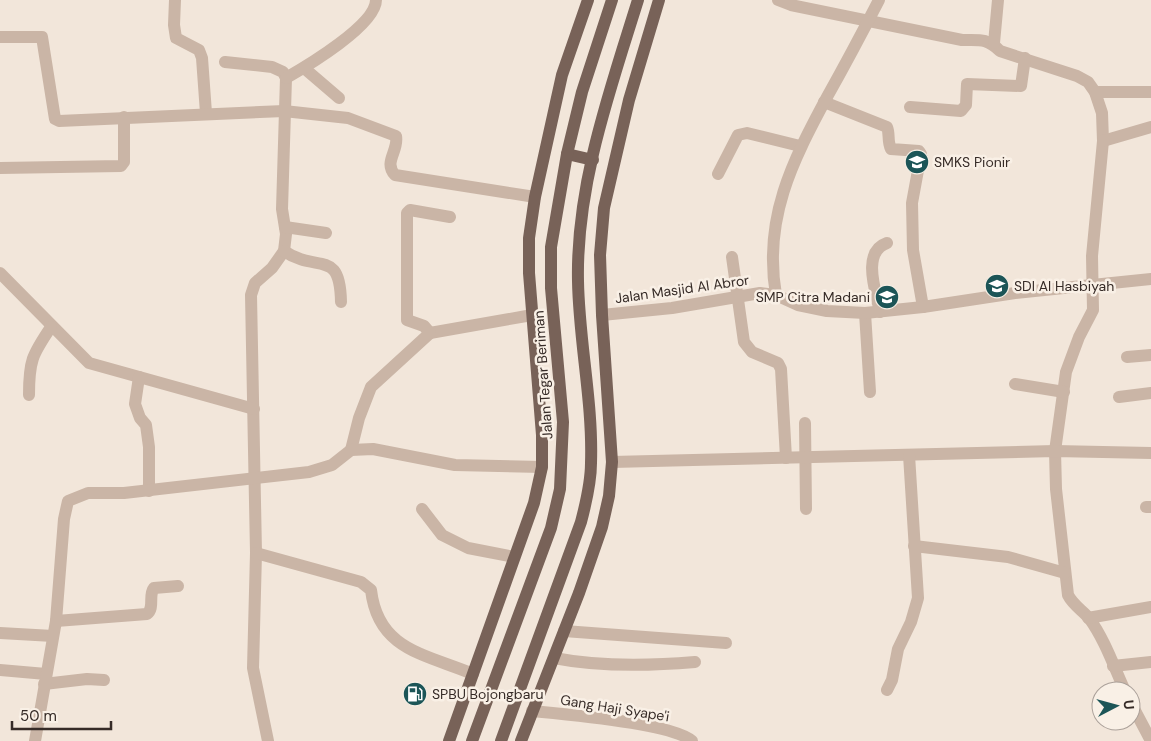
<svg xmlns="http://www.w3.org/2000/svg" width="1151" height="741" font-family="'DM Sans',sans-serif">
  <rect width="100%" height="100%" fill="#f2e6da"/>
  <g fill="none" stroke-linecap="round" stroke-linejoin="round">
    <g stroke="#cab5a6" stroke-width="12">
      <path d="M175,0l-1,25 2,13 23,12 3,8 4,55"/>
      <path d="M778,0l13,5 171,35c18,0 25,-2 38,11l77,25 11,6 7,10 7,21 1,28 -11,115 1,54 -14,27 -13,35 -11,79 1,38 12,106c5,10 14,15 21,23 16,22 25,49 36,73"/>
      <path d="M0,37h42l13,82 4,2 225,-10 64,7 48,18c3,15 -13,26 -1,39l140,22"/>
      <path d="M994,43l4,-43"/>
      <path d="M225,62l47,5 11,5 3,6 -4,131 4,25 -2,17 -12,17 -17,15 -4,12 5,258 -3,115 15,73"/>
      <path d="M304,68l35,30"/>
      <path d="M286,78c21,-12 90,-53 90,-78"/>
      <path d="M1095,92h56"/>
      <path d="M824,102l63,25c3,7 0,14 4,22l28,2 2,3 -9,49 1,47 10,57"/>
      <path d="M910,107l51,4 5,-6 1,-21 54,2 4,-28"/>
      <path d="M1103,141l48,-14"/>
      <path d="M0,168l121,-2 3,-4v-45"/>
      <path d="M718,174l20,-39 9,-2 53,13"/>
      <path d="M285,227l41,6"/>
      <path d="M284,251c33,23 56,-4 57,51"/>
      <path d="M732,257l12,85 8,10 26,11 3,6 5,89"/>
      <path d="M0,273l89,90 165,46"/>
      <path d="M776,295c-13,-76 16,-133 51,-198 18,-32 35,-64 52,-97"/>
      <path d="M880,312c-4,-20 -19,-60 7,-69"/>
      <path d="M865,313l5,79"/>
      <path d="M602,315l70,-7 88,-15 16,2 22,10 29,6 38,2 58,-6 92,-14 136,-14"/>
      <path d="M430,333l102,-18"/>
      <path d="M1127,357l24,-2"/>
      <path d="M139,377l-4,27 5,14 6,7 3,22v44"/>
      <path d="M1015,384l49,8"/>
      <path d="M29,395c0,-34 3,-40 22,-68"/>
      <path d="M1119,397l32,-4"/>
      <path d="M805,423l1,86"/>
      <path d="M351,450l8,-32 12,-31 59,-54 -6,-7 -17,-6v-107l3,-3 40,7"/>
      <path d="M612,462l443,-11 96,2"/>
      <path d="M1146,507h5"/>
      <path d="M422,509l20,26 26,13 46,9"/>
      <path d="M914,546l94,11 57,16"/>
      <path d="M256,553l105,29 10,8c7,60 54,64 102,84"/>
      <path d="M1088,618l63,-11"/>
      <path d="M56,621l91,-7c8,-6 1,-19 7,-26l24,-2"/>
      <path d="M564,631l162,12"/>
      <path d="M0,633l53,3"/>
      <path d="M554,658c46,9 94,8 141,4"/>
      <path d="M1113,666l38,-4"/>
      <path d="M0,670l46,4"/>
      <path d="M44,684l43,-5 17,1"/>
      <path d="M887,690l5,-10 6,-31 13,-27 7,-24 -9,-143"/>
      <path d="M1131,703l20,38"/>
      <path d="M532,711c31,3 140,12 160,30"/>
      <path d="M35,741l21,-120 8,-102 4,-18 20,-8h36l185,-21 23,-7 19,-15 22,-1 82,16 87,2"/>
    </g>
    <g stroke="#786258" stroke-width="12">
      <path d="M567,154l26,6"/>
      <path d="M449,741l85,-238 8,-36v-32l-13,-162v-35l6,-41 27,-122 26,-75"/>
      <path d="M472,741l79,-213 9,-39 3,-67 -12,-134v-41l16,-93 15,-62 30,-92"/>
      <path d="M501,741l80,-219c5,-19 10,-39 10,-59 2,-61 -12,-121 -13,-182 -2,-96 32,-191 60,-281"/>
      <path d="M521,741l58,-148 23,-66 7,-31 3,-34 -10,-147 -2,-60 4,-47 25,-108 30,-100"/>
    </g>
  </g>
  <defs>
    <g id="school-disc" transform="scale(1.25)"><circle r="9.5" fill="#1c5557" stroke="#f9f0e6"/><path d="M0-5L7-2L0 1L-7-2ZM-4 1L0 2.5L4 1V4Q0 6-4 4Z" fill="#fff"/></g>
    <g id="fuel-disc" transform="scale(1.25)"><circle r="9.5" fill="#1c5557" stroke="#f9f0e6"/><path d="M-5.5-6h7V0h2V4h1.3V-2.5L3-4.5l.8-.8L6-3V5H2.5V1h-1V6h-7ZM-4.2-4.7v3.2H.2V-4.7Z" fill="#fff"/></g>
  </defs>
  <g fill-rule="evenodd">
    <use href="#school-disc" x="917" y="162"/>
    <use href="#school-disc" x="997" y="286"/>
    <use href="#school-disc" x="887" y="297"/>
    <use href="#fuel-disc" x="415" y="694"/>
  </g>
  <g text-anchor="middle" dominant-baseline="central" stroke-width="5" stroke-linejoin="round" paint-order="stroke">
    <g font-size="14" fill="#362b27" stroke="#f9f0e6" text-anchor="start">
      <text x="934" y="162">SMKS Pionir</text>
      <text x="1014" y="286">SDI Al Hasbiyah</text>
      <text x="870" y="297" text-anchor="end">SMP Citra Madani</text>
      <text x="432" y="694">SPBU Bojongbaru</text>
    </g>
    <g font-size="14" fill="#362b27" stroke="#f9f0e6">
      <text transform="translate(682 289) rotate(-8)">Jalan Masjid Al Abror</text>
      <text transform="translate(543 375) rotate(-94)">Jalan Tegar Beriman</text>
      <text transform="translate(615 708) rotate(9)">Gang Haji Syape'i</text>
    </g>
  </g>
  <g transform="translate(1116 706) rotate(84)"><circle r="24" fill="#f9f0e6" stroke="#aba19a"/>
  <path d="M0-4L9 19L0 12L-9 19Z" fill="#1c5557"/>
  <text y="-8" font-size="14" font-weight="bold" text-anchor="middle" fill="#362b27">U</text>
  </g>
  <path d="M12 721v8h99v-8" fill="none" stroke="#362b27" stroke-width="2.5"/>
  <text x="20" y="721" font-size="15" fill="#362b27" stroke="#f9f0e6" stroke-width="4" paint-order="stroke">50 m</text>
</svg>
